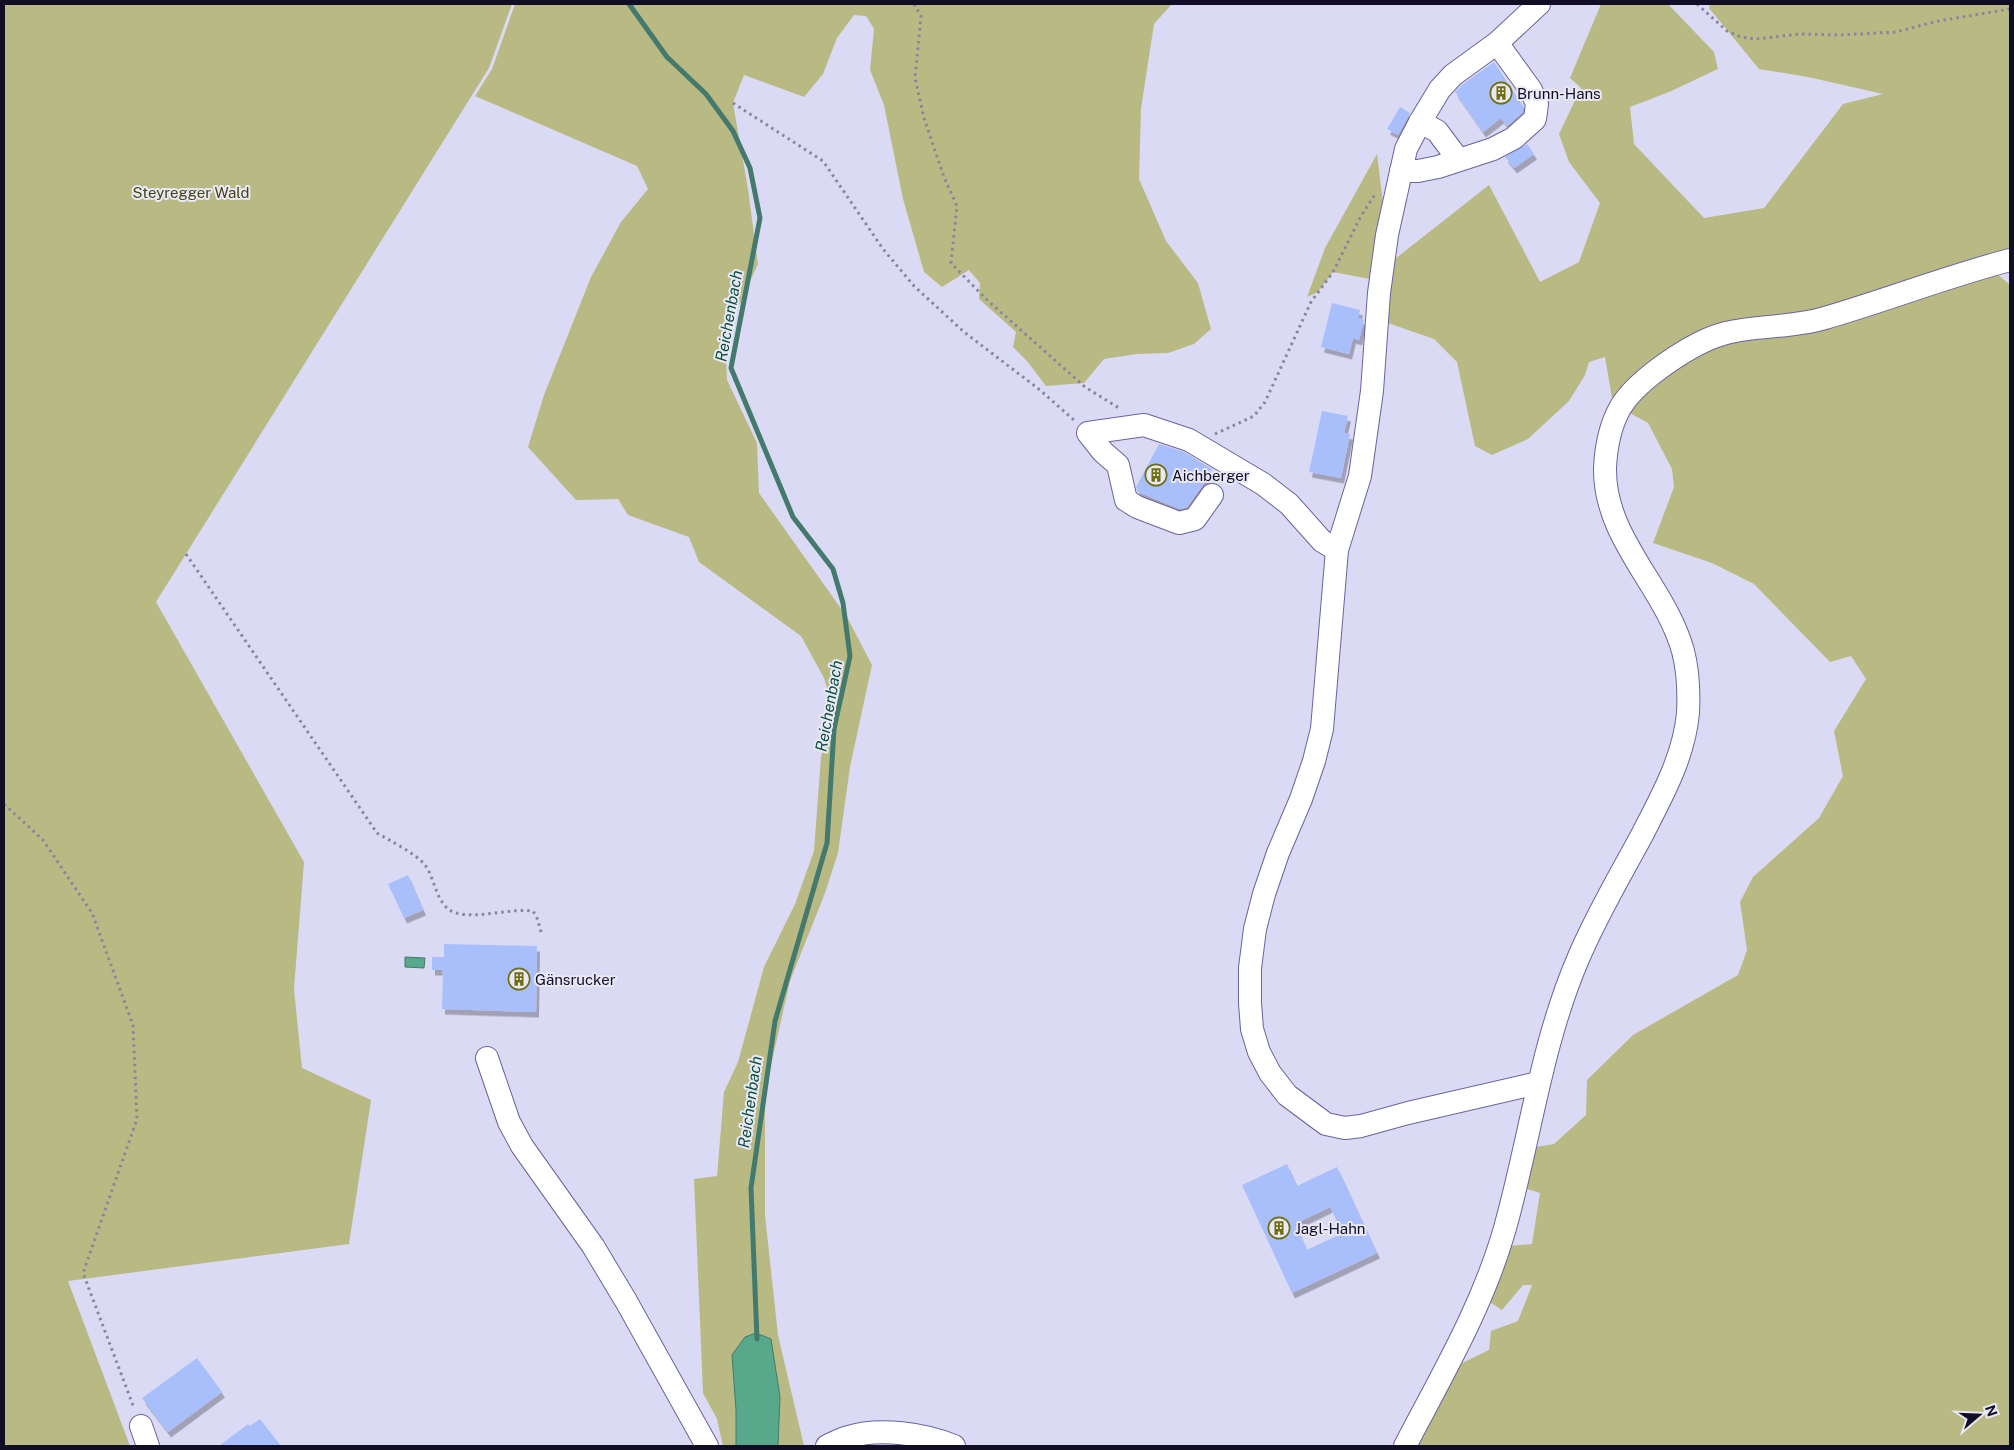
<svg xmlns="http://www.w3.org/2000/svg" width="2014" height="1450" font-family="'Public Sans',sans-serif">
  <defs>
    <filter id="shadow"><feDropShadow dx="3" dy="5.5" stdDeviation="0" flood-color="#0004"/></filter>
  </defs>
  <rect width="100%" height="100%" fill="#dbdaf5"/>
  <g fill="#b9ba83">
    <path d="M4,4h508l-23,64 -333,534 148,260 -10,127 8,79 69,32 -22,144 -281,37 62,165h-126z"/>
    <path d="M515,4h671l-15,1 -17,19 -13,85 -2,70 27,62 32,42 13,46 -17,15 -26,9 -31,1 -33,5 -20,24 -38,3 -19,-25 -14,-14 3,-15 -37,-33 1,-16 -11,-13 -27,17 -18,-15 -21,-73 -19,-94 -14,-35 4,-41 -8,-13 -12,-1 -17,23 -14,36 -19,23 -60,-22 -11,28 15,86 10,75 -33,72 2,44 30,63 2,50 88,124 25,48 -22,102 -12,86 -13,40 -35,88 -25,111v123l13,120 26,111h-81l-6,-27 -14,-26 -9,-214 23,-3 7,-84 14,-30 26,-95 31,-63 19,-53 7,-94 12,-49 -9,-30 -23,-42 -102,-74 -10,-25 -61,-22 -10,-16 -42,1 -48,-53 16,-52 47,-118 30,-55 27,-33 -11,-23 -162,-70 17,-27z"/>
    <path d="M1601,4h67l46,48 4,17 -49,23 -39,15 4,37 70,74 60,-10 79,-104 40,-10 -75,-17 -49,-8 -50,-61 1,-4h300v251l-28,6 28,24v1161h-600l46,-80 33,-16 2,-19 27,-10 14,-36h-9l-21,25 -14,-9 19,-55 25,-2 8,-51 -19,-6 9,-39 24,-4 32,-29 1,-35 46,-45 105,-60 9,-25 -7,-48 13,-25 66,-59 24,-42 -9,-45 32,-52 -15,-23 -21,6 -76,-78 -42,-21 -59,-20 21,-56 -2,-18 -24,-46 -35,-19 -8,-47 -16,5 -4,13 -16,26 -41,38 -36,16 -17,-9 -18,-84 -23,-23 -49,-17 -15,-43 -37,-7 -15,20 -11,5 18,-49 52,-94 6,49 3,63 103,-81 51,97 39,-20 21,-59 -31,-41 -10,-28 22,-46 -11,-10z"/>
  </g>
  <g fill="#58a88c" stroke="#437a6d">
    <path d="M405,957l20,1 -1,10 -19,-1z"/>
    <path d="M756,1333l15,6 9,58 -2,49h-42v-36l-4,-55 13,-18z"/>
  </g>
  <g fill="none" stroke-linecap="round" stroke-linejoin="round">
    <path stroke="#437a6d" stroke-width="5" d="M629,4l38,53 39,37 27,37 17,37 10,50 -29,150 62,149 40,52 10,34 7,53 -16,73 -7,114 -52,178 -24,167 6,151"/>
  </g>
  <g fill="#a9bffc" fill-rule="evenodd" filter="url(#shadow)">
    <path d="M1494,62l29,44v6l-16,14 -6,-8 -18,14 -28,-40 7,-7z"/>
    <path d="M1400,107l10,6 -12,22 -11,-6z"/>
    <path d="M1527,144l7,10 -20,14 -9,-11z"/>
    <path d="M1332,303l28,7 -2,8 6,2 -5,20 -6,-2 -4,16 -28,-7z"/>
    <path d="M1322,411l26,5 -4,17 6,1 -9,44 -32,-6z"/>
    <path d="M1159,444l25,8 28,17 -10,17 -15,21 -7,2 -42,-17 -2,-5z"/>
    <path d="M408,875l15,35 -19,8 -16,-34z"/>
    <path d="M444,944l93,2 -1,66 -94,-3 1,-39h-11v-13h12z"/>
    <path d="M1287,1164l10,22 40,-19 40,86 -85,40 -50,-108zM1330,1207l13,26 -36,17 -12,-26z"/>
    <path d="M197,1358l25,34 -54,40 -26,-34z"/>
    <path d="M260,1419l21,27h-62l29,-22 2,2z"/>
  </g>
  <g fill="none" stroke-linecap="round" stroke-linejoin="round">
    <g stroke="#6a629f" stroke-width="24">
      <g id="minor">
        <path d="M1420,122l17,9 21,28"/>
        <path d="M1401,171h17l20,-4 55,-18 21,-11 21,-19 2,-15 -6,-14 -34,-47"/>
        <path d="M1212,495l-17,24 -16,4 -42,-16 -11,-7 -8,-35 -15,-13 -15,-19 56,-8 45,15 74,44 26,20 33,37 15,9"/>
        <path d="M487,1058l22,64 13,24 71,100 33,55 81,145"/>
        <path d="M1538,1083l-130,30 -47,13 -16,2 -19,-4 -39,-29 -17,-22 -11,-21 -7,-23 -2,-26v-35l5,-39 9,-35 14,-41 23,-54 13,-38 8,-32 15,-179 23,-74 12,-85 7,-98 8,-58 19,-86 14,-27 20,-33 13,-14 44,-32 42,-39"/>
        <path d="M141,1426l7,20"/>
        <path d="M827,1446c7,-3 14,-7 22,-9 30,-10 76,-3 105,9"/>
        <path d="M1405,1446c37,-71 78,-140 100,-218 25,-89 36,-183 73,-269 18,-43 42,-83 64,-124 20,-39 42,-78 46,-122 1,-20 0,-43 -5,-62 -18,-65 -79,-112 -78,-183 1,-21 5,-42 15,-60 17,-29 74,-67 106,-75 32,-8 67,-5 99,-15 62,-18 123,-42 185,-58"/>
      </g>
    </g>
    <g stroke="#87859f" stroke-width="3" stroke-dasharray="2.5 4" stroke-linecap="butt">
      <path d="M914,4l7,12 -6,62 9,40 20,59 13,29 -6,57 35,36 99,88 34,21"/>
      <path d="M1697,4l30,27 14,6 15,2 44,-5 40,1 56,-3 42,-11 72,-12"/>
      <path d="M733,103l90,58 60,88 31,37 50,46 76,58 35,31"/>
      <path d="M1215,434l39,-18 11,-14 46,-100 22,-30 28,-56 15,-23"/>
      <path d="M186,554l191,279c12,7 41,22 48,32 11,15 11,42 31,48 23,6 52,-5 77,-2l4,7 5,17"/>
      <path d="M4,804l39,36 49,73 41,112 4,94 -54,154 51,135"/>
    </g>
    <use href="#minor" stroke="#fff" stroke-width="22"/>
  </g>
  <defs>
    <g id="building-ring" transform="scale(1.125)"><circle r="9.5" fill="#e9e8f6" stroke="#6f6e0f" stroke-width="1.5"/><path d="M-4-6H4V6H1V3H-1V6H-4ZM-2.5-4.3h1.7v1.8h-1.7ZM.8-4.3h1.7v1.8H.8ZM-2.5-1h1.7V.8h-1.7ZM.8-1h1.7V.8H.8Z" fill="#6f6e0f"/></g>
  </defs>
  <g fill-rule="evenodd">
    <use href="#building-ring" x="1501" y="93"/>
    <use href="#building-ring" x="1156" y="475"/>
    <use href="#building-ring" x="519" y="979"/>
    <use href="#building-ring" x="1279" y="1228"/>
  </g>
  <g text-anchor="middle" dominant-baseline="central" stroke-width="4" stroke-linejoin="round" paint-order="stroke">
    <g font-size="15" fill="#110d25" stroke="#e9e8f6" text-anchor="start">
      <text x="1517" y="93">Brunn-Hans</text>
      <text x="1172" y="475">Aichberger</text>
      <text x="535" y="979">Gänsrucker</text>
      <text x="1295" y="1228">Jagl-Hahn</text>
    </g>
    <g font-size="15" fill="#44440f" stroke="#e9e8f6">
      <text x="191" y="192">Steyregger Wald</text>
    </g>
    <g font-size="16" font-style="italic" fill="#0c4f3d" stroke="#e9e8f6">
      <text transform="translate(729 316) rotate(-80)">Reichenbach</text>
      <text transform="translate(829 706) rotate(-80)">Reichenbach</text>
      <text transform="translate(750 1102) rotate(-82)">Reichenbach</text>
    </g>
  </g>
  <rect width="2014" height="1450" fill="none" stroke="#110d25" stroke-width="10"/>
  <g transform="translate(1979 1415) rotate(71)" stroke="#e9e8f6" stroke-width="4" paint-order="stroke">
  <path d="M0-4L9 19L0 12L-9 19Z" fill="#110d25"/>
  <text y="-8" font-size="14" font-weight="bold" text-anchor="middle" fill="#110d25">N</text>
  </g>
</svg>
